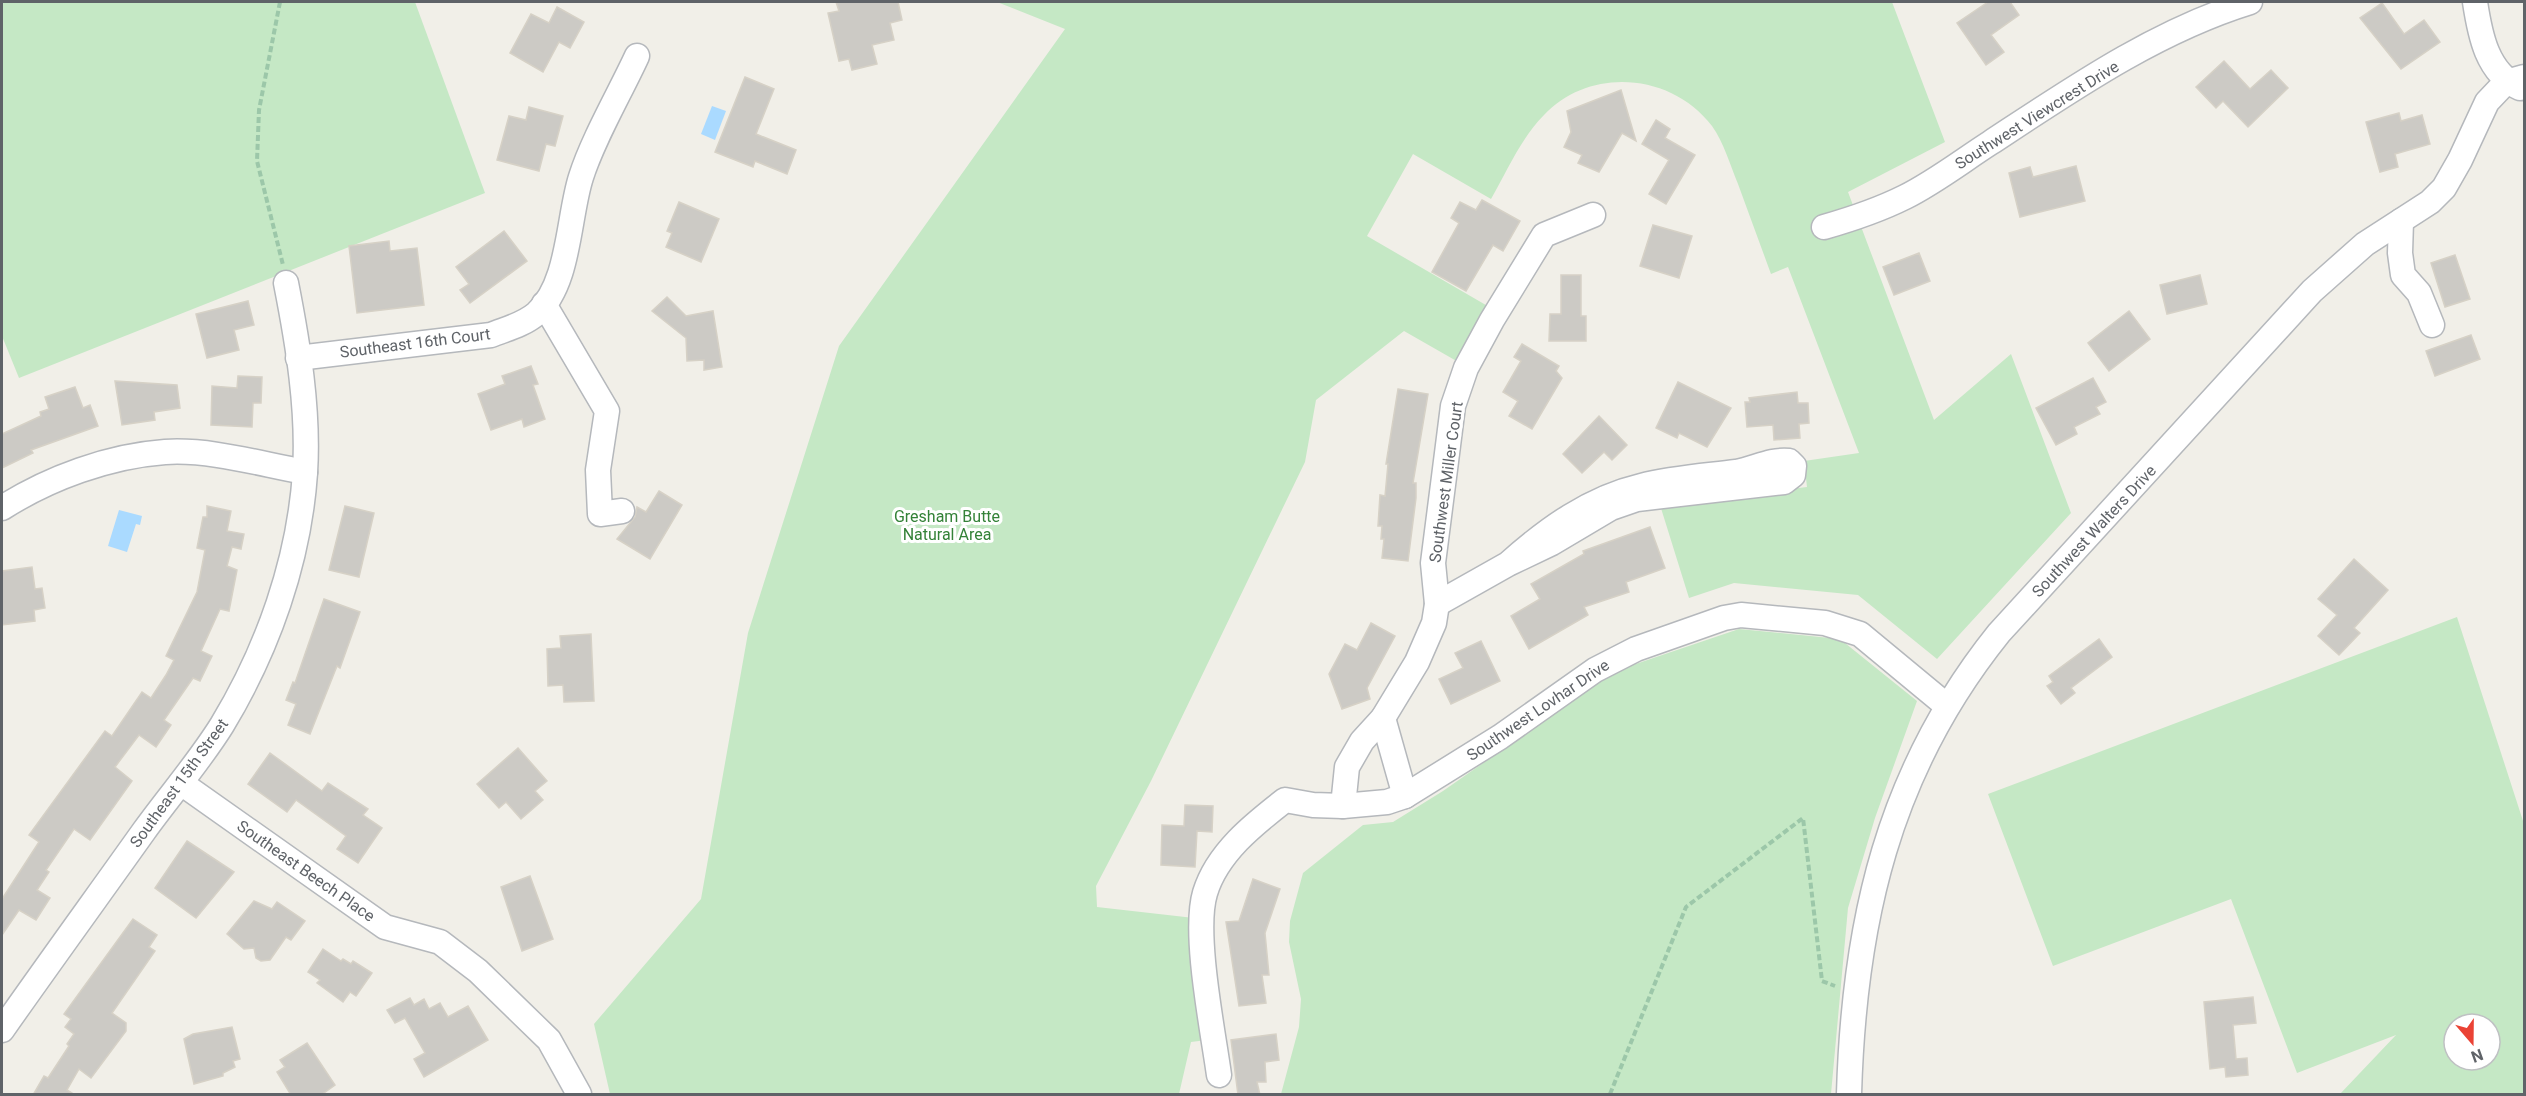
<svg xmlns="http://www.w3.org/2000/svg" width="2526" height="1096" font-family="Roboto,sans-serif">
  <rect width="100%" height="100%" fill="#f1efe8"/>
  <g fill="#c5e8c5" fill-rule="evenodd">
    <path d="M2,2h413l70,191 -466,185 -17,-42z"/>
    <path d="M997,2h895l53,140 -97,50 86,228 77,-66 60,159 -134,146 -79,-64 -124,-12 -45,15 -29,-93 147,-18 -3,-26 55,-8 -71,-186 -17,7c-11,-30 -22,-60 -33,-90 -8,-19 -14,-41 -26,-58 -40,-53 -122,-60 -168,-11 -23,23 -37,56 -53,84l-78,-45 -46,82 124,72 -31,55 -56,-32 -88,69 -11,62 -154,319 -55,105 1,21 97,11 13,122 -16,2 -12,52h-569l-16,-70 107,-125 47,-266 91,-287 226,-317z"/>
    <path d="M2457,617l67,207v270h-184l56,-59 -99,38 -66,-174 -178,67 -65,-172zM2454,1024h36v36h-36z"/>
    <path d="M1739,629l101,10 77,62 -42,117 -27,90 -17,186h-550l18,-67 2,-28 -12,-57 1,-21 13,-48 60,-48 30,-3 50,-31 172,-120z"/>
  </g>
  <g fill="#aadaff">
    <path d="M712,106l14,5 -11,29 -14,-6z"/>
    <path d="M119,510l23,6 -2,9 -4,-1 -9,28 -19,-6z"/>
  </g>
  <g fill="#cccac5" stroke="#d6d1c6" stroke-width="1.5">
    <path d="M836,2h62l4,18 -12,3 4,17 -22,5 5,19 -25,6 -3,-11 -10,2 -11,-48 11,-2z"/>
    <path d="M1988,2h22l9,13 -28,20 13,17 -18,13 -29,-42z"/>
    <path d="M2382,3l22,31 20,-14 16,22 -39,27 -41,-51z"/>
    <path d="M557,7l27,15 -14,26 -11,-6 -16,30 -33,-19 21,-39 18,9z"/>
    <path d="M2224,61l26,28 21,-19 17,18 -40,39 -25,-26 -7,7 -20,-21z"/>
    <path d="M745,77l29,12 -18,45 40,16 -9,24 -32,-13 -2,6 -38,-15z"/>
    <path d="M1621,90l15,51 -14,-8 -23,39 -21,-9 4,-8 -18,-8 7,-15 -4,-21z"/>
    <path d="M529,107l34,9 -8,30 -9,-2 -7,27 -42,-11 12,-44 17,4z"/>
    <path d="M2399,113l2,8 21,-6 8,29 -35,10 3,13 -18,5 -14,-50z"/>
    <path d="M1656,120l14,9 -5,9 30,17 -29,49 -17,-10 20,-34 -27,-16z"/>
    <path d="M2076,166l9,35 -65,16 -11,-44 21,-6 3,10z"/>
    <path d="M1482,200l38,21 -17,30 -10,-6 -27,46 -34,-19 27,-49 -8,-5 9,-16 16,8z"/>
    <path d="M679,202l40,17 -18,43 -35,-15 6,-14 -5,-2z"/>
    <path d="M1653,225l39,11 -13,42 -39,-12z"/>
    <path d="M504,231l23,30 -57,42 -10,-13 9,-6 -13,-17z"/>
    <path d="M389,241l1,10 27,-3 7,57 -67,8 -8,-67z"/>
    <path d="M1919,253l11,28 -36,14 -11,-28z"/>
    <path d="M2455,255l15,44 -25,8 -14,-44z"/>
    <path d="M1561,275h20v41h5v25h-37l1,-27h11z"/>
    <path d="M2200,275l7,29 -40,10 -7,-29z"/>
    <path d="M667,297l19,19 27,-5 9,56 -18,3v-10l-17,1 -1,-23 -34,-27z"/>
    <path d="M248,301l6,24 -20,5 5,20 -32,8 -11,-44z"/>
    <path d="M2129,311l21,28 -41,32 -21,-28z"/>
    <path d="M2471,335l9,24 -45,17 -9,-25z"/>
    <path d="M1522,344l37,22 -3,5 6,7 -30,51 -23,-13 9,-15 -15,-9 18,-31 -7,-4z"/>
    <path d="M531,366l7,18 -5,1 12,34 -21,8 -2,-8 -31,11 -13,-36 27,-10 -3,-8z"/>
    <path d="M238,376l24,1 -1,26h-8l-1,24 -41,-2 1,-39 25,2z"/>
    <path d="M2093,378l13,24 -10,5 4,7 -26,13 3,7 -21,11 -20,-37z"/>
    <path d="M115,381l62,4 3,23 -26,4 1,8 -33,5z"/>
    <path d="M1678,382l53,26 -24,39 -28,-14 -2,5 -21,-10z"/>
    <path d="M75,387l8,21 7,-3 8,21 -67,24 2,3 -31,15v-34l39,-18 -1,-4 9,-3 -4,-12z"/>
    <path d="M1398,389l30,5 -15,89h3v15l-8,63 -26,-3 2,-19h-3l1,-13h-4l2,-31 5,1 3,-32h-2z"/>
    <path d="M1797,392l1,11h10l1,20 -10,1 1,14 -26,2 -1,-15 -26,2 -2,-25h5l-1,-4z"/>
    <path d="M1599,416l28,29 -15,15 -8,-8 -22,21 -19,-19z"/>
    <path d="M659,491l23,14 -32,54 -33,-20 18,-22 2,-10 9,5z"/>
    <path d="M207,506l24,5 -4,20 17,3 -3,15 -9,-2 -5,19 10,4 -8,41 -9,-2 -19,42 11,5 -12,25 -7,-3 -29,42 7,5 -15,22 -17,-12 -24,32 17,14 -42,59 -16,-11 -28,41 3,2 -12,18 13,8 -14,22 -17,-10 -17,25v-36l37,-57 -10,-7 76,-104 7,5 30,-44 9,6 15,-23 8,-15 -8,-4 31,-64 8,-42 -8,-2 6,-31h4z"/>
    <path d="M345,506l29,7 -15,64 -30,-7z"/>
    <path d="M1650,527l15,41 -39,14 3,10 -45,15 4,8 -59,34 -18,-33 29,-17 -9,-15 53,-30 -1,-3z"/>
    <path d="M2354,559l34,31 -34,38 6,5 -21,22 -21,-19 19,-21 -19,-16z"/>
    <path d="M32,567l3,22 7,-1 3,20 -11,2 1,11 -33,4v-54z"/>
    <path d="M324,599l36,13 -20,56 -3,-2 -27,68 -22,-9 8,-21 -10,-4 7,-18 2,1z"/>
    <path d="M1371,623l24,13 -28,52 3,11 -28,10 -13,-35 16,-30 12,6z"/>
    <path d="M591,634l3,67 -30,1 -1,-17 -15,1 -1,-37 14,-1 -1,-12z"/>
    <path d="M2099,639l13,18 -41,31 4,5 -14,11 -14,-18 6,-4 -4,-6z"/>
    <path d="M1481,641l19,40 -49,23 -12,-25 24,-11 -8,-15z"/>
    <path d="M518,748l29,33 -12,10 8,9 -22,19 -15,-17 -7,6 -22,-24z"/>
    <path d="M270,753l52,38 6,-8 40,26 -5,6 19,13 -24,35 -21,-14 9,-13 -50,-36 -9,12 -39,-28z"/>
    <path d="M1185,805l28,1 -1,26 -15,-1 -2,36 -34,-2 1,-40 22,1z"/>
    <path d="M187,841l47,31 -38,46 -41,-30z"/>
    <path d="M530,876l23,63 -31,12 -21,-64z"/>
    <path d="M1253,879l27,10 -15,44 4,42h-7l4,28 -27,3 -13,-84 13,-1z"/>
    <path d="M254,901l18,8 5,-7 28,19 -14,19 -5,-3 -16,23 -9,1 -5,-3 -2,-10 -10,1 -17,-15z"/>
    <path d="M133,919l24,16 -8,12 6,4 -43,62 14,10v8l-35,47 -12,-9 -12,21 8,5h-42l11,-19 4,2 21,-32 -2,-2 7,-10 -9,-7 6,-8 -7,-5z"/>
    <path d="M323,949l18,12 2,-2 8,5 2,-3 19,12 -16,23 -6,-4 -7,10 -26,-19 3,-3 -12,-8z"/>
    <path d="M2253,997l3,26 -23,2 3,34 11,-1 1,17 -22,2 -1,-10 -15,2 -6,-67z"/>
    <path d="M410,998l4,7 10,-6 5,10 11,-6 8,14 20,-11 20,34 -64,37 -10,-18 11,-6 -20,-35 -10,5 -8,-13z"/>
    <path d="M232,1027l8,32 -7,2 2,6 -12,6v3l-29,8 -10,-45 9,-5z"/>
    <path d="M1276,1034l3,26 -14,2 1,20h-9l3,13h-22l-7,-55z"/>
    <path d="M307,1043l28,42 -14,10h-30l-14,-23 8,-5 -5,-7z"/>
  </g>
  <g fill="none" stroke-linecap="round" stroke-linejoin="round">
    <g stroke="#b5b8bc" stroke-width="27">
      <g id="minor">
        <path d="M2475,2c5,33 12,71 45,86"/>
        <path d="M2401,221l-1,32 3,22 16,18 13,32"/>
        <path d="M1824,227c28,-8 55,-17 81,-30 30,-15 57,-36 85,-54 82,-54 166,-112 260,-141"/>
        <path d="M544,304l63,107 -9,59 2,44 22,-3"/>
        <path d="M298,358l193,-23c15,-6 32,-10 45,-21 34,-30 32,-97 45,-137 12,-38 39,-84 56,-121"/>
        <path d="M2,508c47,-30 107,-52 163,-56 46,-3 95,12 140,20"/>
        <path d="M1437,604l71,-40 44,-21 59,-35 26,-9 147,-17 9,-7 1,-9 -5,-5c-18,-2 -35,8 -53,11 -32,4 -64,6 -95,14 -51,12 -94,43 -133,78"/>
        <path d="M1383,718l22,78"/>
        <path d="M181,783l204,144 55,15 38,29 71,69 30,54"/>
        <path d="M1343,806l4,-39 15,-26 21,-23 34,-56 17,-39 3,-19 -4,-41 11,-86 9,-71 13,-38 26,-48 52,-85 49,-20"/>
        <path d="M2,1030c47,-67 95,-133 142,-199 26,-36 55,-69 78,-106 46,-76 77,-164 83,-252 4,-63 -7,-129 -19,-190"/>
        <path d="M1219,1075c-6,-44 -26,-142 -14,-182 12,-40 49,-69 80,-93l28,5 30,1 44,-4 18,-6 95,-59 95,-67 41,-21 88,-31 17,-3 84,8 35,11 87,72"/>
        <path d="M1849,1094c5,-172 39,-323 150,-461l313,-342 53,-47 65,-42 14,-14 16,-28 27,-58 19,-20 18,-5"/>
      </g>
    </g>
    <g stroke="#9cc7a9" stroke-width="4" stroke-dasharray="6 3" stroke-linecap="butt">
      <path d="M280,2l-21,108 -2,51 26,104"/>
      <path d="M1610,1094l76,-187 117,-89 19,163 13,5"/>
    </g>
    <use href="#minor" stroke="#fff" stroke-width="24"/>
  </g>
  <g text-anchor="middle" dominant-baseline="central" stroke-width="6" stroke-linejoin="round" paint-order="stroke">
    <g font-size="16" fill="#5f6368" stroke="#fff">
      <text transform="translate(2037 115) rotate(-32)">Southwest Viewcrest Drive</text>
      <text transform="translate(415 343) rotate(-7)">Southeast 16th Court</text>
      <text transform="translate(1446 482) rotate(-82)">Southwest Miller Court</text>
      <text transform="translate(2094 531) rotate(-47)">Southwest Walters Drive</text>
      <text transform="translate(1538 710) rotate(-34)">Southwest Lovhar Drive</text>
      <text transform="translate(179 783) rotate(-54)">Southeast 15th Street</text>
      <text transform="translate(306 871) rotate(35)">Southeast Beech Place</text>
    </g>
    <g font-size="16" fill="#348238" stroke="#fff">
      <text x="947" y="516">Gresham Butte<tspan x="947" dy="18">Natural Area</tspan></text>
    </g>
  </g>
  <rect width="2526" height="1096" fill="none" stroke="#5f6368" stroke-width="6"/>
  <g transform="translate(2472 1042) rotate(160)"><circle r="28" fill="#ffffff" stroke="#bfc1c3" stroke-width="1.5"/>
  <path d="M0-4.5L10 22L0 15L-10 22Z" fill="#ea4335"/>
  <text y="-9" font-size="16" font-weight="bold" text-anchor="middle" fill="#5f6368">N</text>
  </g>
</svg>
